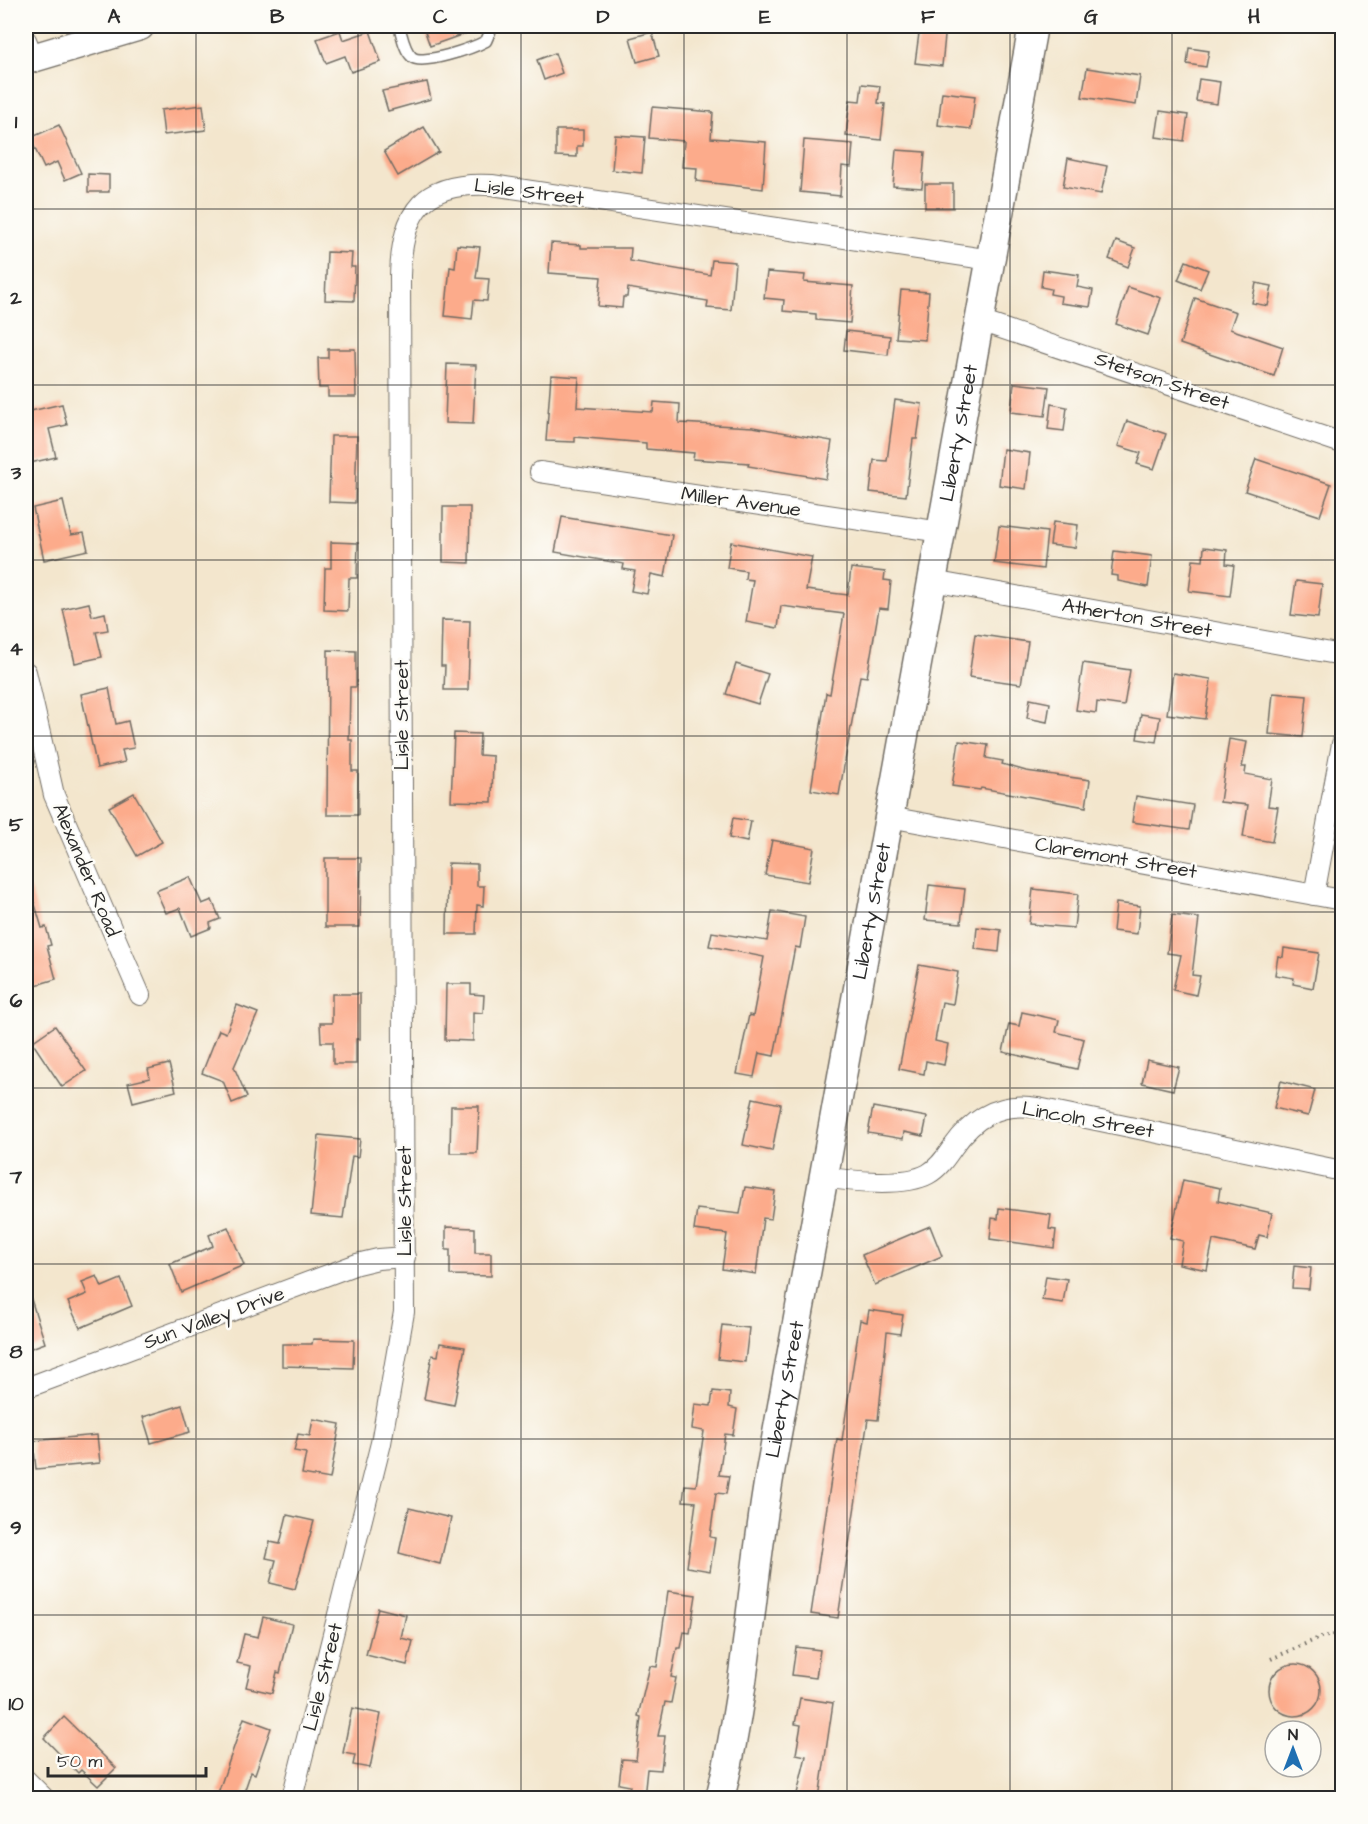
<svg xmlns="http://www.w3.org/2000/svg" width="1368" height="1824" font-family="'Architects Daughter',sans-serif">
  <rect width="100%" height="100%" fill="#fdfcf7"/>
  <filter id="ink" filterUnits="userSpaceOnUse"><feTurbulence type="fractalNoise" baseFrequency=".0167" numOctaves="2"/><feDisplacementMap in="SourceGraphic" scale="12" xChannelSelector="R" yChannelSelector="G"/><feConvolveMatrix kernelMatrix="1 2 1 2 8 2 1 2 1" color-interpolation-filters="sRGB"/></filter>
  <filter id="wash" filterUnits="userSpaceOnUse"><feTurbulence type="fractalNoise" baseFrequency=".008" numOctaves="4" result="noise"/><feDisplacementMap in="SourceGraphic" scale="24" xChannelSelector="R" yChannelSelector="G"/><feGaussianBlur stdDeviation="1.35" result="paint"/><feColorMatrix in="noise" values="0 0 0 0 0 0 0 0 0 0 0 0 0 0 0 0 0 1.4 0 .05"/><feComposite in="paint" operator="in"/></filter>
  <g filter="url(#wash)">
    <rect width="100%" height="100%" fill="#f3e6cd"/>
    <g id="blocks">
      <g fill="#fcab8b">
        <path d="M423,26h57l1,2 -51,18z"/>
        <path d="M920,26h26l-4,40 -27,-3z"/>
        <path d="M340,31l3,9 27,-9 11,31 -30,10 -6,-16 -19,7 -9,-24z"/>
        <path d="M652,32l7,24 -22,6 -7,-24z"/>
        <path d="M1189,48l20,3 -3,16 -19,-3z"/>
        <path d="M555,53l7,20 -18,7 -7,-20z"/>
        <path d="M1087,68l53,8 -4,29 -54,-8z"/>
        <path d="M1199,79l21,3 -3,22 -21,-3z"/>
        <path d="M427,82l4,17 -43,12 -6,-20z"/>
        <path d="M862,84l18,2 -2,17 7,1 -4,36 -35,-4 4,-36 10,1z"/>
        <path d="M942,92l33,4 -4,33 -33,-4z"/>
        <path d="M203,105l3,25 -42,5 -3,-25z"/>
        <path d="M652,107l61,5 -2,26 55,4 -3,47 -67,-8 1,-13 -15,-1 2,-26 -35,-3z"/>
        <path d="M1160,111l28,4 -4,26 -28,-4z"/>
        <path d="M59,125l22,48 -16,7 -8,-18 -13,6 -14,-30z"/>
        <path d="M424,127l15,25 -41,24 -14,-25z"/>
        <path d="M556,130h27v16h-6v11l-21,-1z"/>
        <path d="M615,135l30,2 -3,36 -30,-3z"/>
        <path d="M804,140l49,4 -2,23 -9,-1 -2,30 -40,-4z"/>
        <path d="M896,150l29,2 -3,36 -29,-2z"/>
        <path d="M1068,158l39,8 -6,28 -38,-7z"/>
        <path d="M88,174l21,1v17h-21z"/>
        <rect x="925" y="184" width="28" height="24"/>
        <path d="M1116,241l19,7 -7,19 -19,-8z"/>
        <path d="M551,243l30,2v3h50l-1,13 80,14 2,-15 23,2 -4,48 -24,-2 1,-7 -80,-13 -1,9h-4l-1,11 -24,-2 3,-29 -52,-4z"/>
        <path d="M457,245l23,2 -4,31 13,1 -2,22 -13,-1 -2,19 -27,-3 5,-49 5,1z"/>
        <path d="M327,252l25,1 -1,14h4l-1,34 -29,-1z"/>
        <path d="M1186,261l22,9 -8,19 -22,-9z"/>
        <path d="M1043,270l36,5 -2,12 16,3 -3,17 -30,-4 1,-7 -11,-2 1,-5 -10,-2z"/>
        <path d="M767,272l38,3 -1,7 49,4 -3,37 -34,-3v-6l-33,-3 1,-11 -20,-2z"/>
        <path d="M1256,283l16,3 -4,20 -16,-3z"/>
        <path d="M1128,287l33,11 -13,37 -32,-11z"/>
        <path d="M901,290l28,2 -4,48 -29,-2z"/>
        <path d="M1195,298l41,14 -6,17 53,18 -9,29 -94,-32z"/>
        <path d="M846,331l44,5 -2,19 -44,-5z"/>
        <path d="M328,349h27l1,48h-28v-9h-9l-1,-30h10z"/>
        <path d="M447,364l29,1 -3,59 -28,-1z"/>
        <path d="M551,375l28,2 -2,30 76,5 1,-10 26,2 -1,19 74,4 79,14 -6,38 -78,-13 1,-3 -56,-4 1,-6 -48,-4v-6l-71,-6v5l-29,-1z"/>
        <path d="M1014,383l35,4 -4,29 -34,-4z"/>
        <path d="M895,400l27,4 -5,35h-4l-7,57 -36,-4 4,-32 13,1z"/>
        <path d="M62,404l5,21 -18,4 7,28 -30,7v-52z"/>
        <path d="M1051,404l16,3 -3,24 -16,-2z"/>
        <path d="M1127,421l39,13 -12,35 -17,-5 4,-11 -23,-7z"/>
        <path d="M331,436h26l-2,67 -26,-1z"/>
        <path d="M1003,449l27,4 -4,36 -27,-4z"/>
        <path d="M1256,459l75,25 -11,32 -75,-25z"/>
        <path d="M63,501l8,34 13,-2 4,17 -44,10 -11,-52z"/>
        <path d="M443,507h27l-1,56 -26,-1z"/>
        <path d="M562,517l110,18 -7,42 -14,-3 -4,20 -16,-3 4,-20 -12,-2 1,-5 -69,-12z"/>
        <path d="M1053,522l25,3 -3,23 -25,-3z"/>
        <path d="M999,526l48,6 -4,37 -49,-6z"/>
        <path d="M331,542l27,1 -1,35h-8l-1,33 -24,-1 1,-42h6z"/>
        <path d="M731,542l81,15 -6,33 42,5 3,-27 34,4 -1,8 7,1 -3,28 -9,-1 -12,69 -7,-1 -21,119 -28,-5 15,-97 4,1 14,-80 -63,-8 -3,22 -32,-6 7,-42 -8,-1 1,-8 -19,-3z"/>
        <path d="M1204,547l23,3 -1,14 8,1 -4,31 -41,-5 4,-31 10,1z"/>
        <path d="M1114,551l38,5 -4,31 -30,-6v-5l-7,-1z"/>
        <path d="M1296,581l26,3 -4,34 -27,-3z"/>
        <path d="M89,603l3,13 13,-3 3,17 -12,2 6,25 -27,6 -12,-54z"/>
        <path d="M442,620l28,1 -2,69h-24l1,-24h-4z"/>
        <path d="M975,634l53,8 -7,42 -52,-7z"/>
        <path d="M328,650l28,1v36h-6l-1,53h3v31h6v44h-31z"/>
        <path d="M1083,663l47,7 -6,36 -27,-4 -1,11 -20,-3z"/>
        <path d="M736,664l32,10 -10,30 -32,-10z"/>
        <path d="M1173,673l38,6 -6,40 -38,-5z"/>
        <path d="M109,688l7,36 12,-3 6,27 -12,2 3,12 -28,6 -16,-74z"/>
        <path d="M1273,693l34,3 -4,41 -34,-3z"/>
        <path d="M1030,699l20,4 -3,19 -20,-4z"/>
        <path d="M1141,714l19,3 -4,25 -19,-3z"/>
        <path d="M454,733l26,1 -1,21 14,1 -1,46 -41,-1z"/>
        <path d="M1229,739l18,3 -5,25h4l-1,7 27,5 -4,27 10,1 -6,35 -29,-5 5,-32 -28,-3z"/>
        <path d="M959,741l29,4 -2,13 17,3 -1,3 24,7 64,9 -4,27 -105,-19 -1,2 -28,-4z"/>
        <path d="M134,793l28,49 -25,14 -28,-49z"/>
        <path d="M1136,796l57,9 -4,25 -57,-8z"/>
        <path d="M733,818l18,3 -4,21 -18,-4z"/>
        <path d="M772,840l42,8 -6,34 -43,-7z"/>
        <path d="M325,858h36l-1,69h-35z"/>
        <path d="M448,863l29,1v22h7l-1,20 -6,-1 -1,29h-29z"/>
        <path d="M190,877l12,27 10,-4 8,19 -10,4 1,5 -20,8 -11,-28 -14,5 -10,-22z"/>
        <path d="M929,885l36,4 -4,34 -36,-3z"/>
        <path d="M30,888l12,40 4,-1 5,18 -4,1 9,33 -30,9v-99z"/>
        <path d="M1033,889l45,5 -4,34 -45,-4z"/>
        <path d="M1116,903l24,3 -3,28 -24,-3z"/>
        <path d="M772,911l33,6 -5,31 -5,-1 -21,109 -15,-3 -5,24 -17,-3 12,-59 4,1 11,-59 -55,-11 3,-14 55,9z"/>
        <path d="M1172,915l27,3 -7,57 8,1 -4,19 -23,-5 8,-35 -14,-2z"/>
        <path d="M977,927l24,3 -2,22 -24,-3z"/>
        <path d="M1284,948l35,5 -6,35 -20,-4 1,-6 -19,-3 3,-19 5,1z"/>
        <path d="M919,965l39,7 -5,32 -11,-2 -7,39 13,3 -4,21 -18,-4 -2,13 -25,-5z"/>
        <path d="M446,984h25v10l13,1 -1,18 -10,-1v29l-28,-1z"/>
        <path d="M332,994h28v45h-4v25h-23v-22h-12l-1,-19h12z"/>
        <path d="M237,1005l21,8 -24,54 13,30 -15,6 -9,-22 -21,-8 17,-43 7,3z"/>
        <path d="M1022,1012l37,8 -3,12 28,7 -7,30 -74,-17 6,-28 10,2z"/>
        <path d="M55,1026l31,45 -24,16 -30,-45z"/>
        <path d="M1147,1060l32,7 -6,23 -31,-7z"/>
        <path d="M169,1064l7,27 -43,11 -5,-19 22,-5 -2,-9z"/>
        <path d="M1281,1081l34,9 -7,26 -34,-8z"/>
        <path d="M753,1098l28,6 -9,47 -29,-6z"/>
        <path d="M451,1106h28l-2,47h-27z"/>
        <path d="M873,1107l54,10 -4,19 -19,-4 -1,7 -35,-6z"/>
        <path d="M319,1135l41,4 -2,18 -6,-1 -9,62 -32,-3z"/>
        <path d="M1183,1180l37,8 -2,13 54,12 -5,24 -8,-2 -4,14 -42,-9 -6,30 -28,-6 4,-23 -13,-3z"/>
        <path d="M745,1187l30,4 -4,28 -8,-1 -7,56 -34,-5 5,-35 -33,-4 3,-21 43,5z"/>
        <path d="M999,1208l52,7 -2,14 7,1 -2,18 -64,-9 2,-21 6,1z"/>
        <path d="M930,1226l12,30 -67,29 -13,-30z"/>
        <path d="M228,1227l16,38 -63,27 -11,-28 43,-18 -4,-11z"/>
        <path d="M446,1227l29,1v25h16v23l-41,-1v-25h-4z"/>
        <path d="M1294,1266l17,2 -2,21 -17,-1z"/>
        <path d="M97,1276l5,11 19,-8 11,27 -52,22 -12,-26 19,-8 -5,-12z"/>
        <path d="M1046,1276l21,3 -4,24 -21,-3z"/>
        <path d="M29,1293l16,50 -19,7v-56z"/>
        <path d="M869,1310l34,5 -3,19 -13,-2 -9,88 -10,-1 -30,199 -27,-4 26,-175 5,1 18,-120 7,2z"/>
        <path d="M722,1325l27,3 -4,34 -27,-3z"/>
        <path d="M313,1339l41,1 -1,28 -71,-2v-22h30z"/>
        <path d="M440,1343l25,4 -11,58 -30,-6 8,-44 6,1z"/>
        <path d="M713,1391l17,2 -1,14 8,2 -4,26 -8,-1 -6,41 10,1 -3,18 -10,-1 -6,44 5,1 -5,33 -23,-4 9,-65 -13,-1 2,-16 11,1 8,-55 -12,-2 3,-25 16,2z"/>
        <path d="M182,1405l8,27 -39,11 -8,-26z"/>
        <path d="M313,1419l27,5 -10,55 -28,-5 4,-21 -12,-2 4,-17 12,2z"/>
        <path d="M97,1435l3,28 -64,6 -3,-28z"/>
        <path d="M409,1508l42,10 -11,46 -41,-11z"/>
        <path d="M287,1515l27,6 -19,68 -25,-6 6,-23 -10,-2 4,-16 10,2z"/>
        <path d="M668,1591l28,4 -6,38 -6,-1 -3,16h-4l-6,29 5,1 -5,25 -6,-1 -7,34h7l-4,34 -14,-1 -3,29h-19l5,-12 -11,-2 3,-25 14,1 5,-43 -3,-1 12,-50 7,1z"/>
        <path d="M378,1608l28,7 -5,23 12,3 -6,24 -41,-10z"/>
        <path d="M263,1617l29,7 -12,49 -3,-1 -5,21 -26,-6 5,-21 -14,-3 7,-29 14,3z"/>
        <path d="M796,1647l24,3 -4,28 -24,-3z"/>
        <circle cx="1295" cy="1690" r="26"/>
        <path d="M800,1698l33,5 -14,95h-23l10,-42 -10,-2 5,-29 -6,-1z"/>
        <path d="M352,1708l29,6 -11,54 -17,-3 2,-10 -12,-2z"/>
        <path d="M64,1717l52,51 -18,18 -17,-16 -3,3 -34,-35z"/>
        <path d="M244,1718l27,10 -16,46 -4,-2 -9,26h-10l-14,-5z"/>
      </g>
    </g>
  </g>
  <g filter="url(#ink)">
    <use href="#blocks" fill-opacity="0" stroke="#716c64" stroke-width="1.5"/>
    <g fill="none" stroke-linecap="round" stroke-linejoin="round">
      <g stroke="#716c64" stroke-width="13">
        <path id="service" d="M399,26c3,9 5,24 13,31 10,9 61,-9 74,-16l4,-9 -1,-6"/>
      </g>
      <g stroke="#716c64" stroke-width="22">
        <g id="minor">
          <path d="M26,40l7,17"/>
          <path d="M980,321l362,122"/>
          <path d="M540,472l401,60"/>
          <path d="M932,581l410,74"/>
          <path d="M26,672l28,123 86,200"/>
          <path d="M889,817l453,83"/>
          <path d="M1314,895l28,-151"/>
          <path d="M823,1177c26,4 82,10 105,-3 11,-6 18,-17 25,-27 21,-30 47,-46 85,-39l304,63"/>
          <path d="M26,1388l331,-124 21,-5 27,-2"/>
          <path d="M26,1780l18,18"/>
          <path d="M292,1798l89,-355 23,-131 -4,-1036c2,-66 23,-95 92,-91l499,75"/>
        </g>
      </g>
      <g stroke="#716c64" stroke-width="31">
        <g id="secondary">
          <path d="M26,60l114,-34"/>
          <path id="s1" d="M720,1798c27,-107 31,-217 50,-326l263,-1446"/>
        </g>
      </g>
      <path stroke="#716c64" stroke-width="4" stroke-dasharray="1.5 4.5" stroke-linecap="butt" d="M1271,1659l50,-22 21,-3"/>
      <use href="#service" stroke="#fff" stroke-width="10"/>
      <use href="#minor" stroke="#fff" stroke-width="20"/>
      <use href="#secondary" stroke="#fff" stroke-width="28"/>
    </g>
  </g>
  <path fill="none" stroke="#2b2b2b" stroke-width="1.5" stroke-opacity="0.55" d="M196,26v1772M358,26v1772M521,26v1772M684,26v1772M847,26v1772M1010,26v1772M1172,26v1772M26,209h1316M26,385h1316M26,560h1316M26,736h1316M26,912h1316M26,1088h1316M26,1264h1316M26,1439h1316M26,1615h1316"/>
  <g text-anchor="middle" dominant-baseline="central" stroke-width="5" stroke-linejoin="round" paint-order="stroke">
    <g font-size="20" fill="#2b2b2b" stroke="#fdfcf7">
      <text transform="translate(529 192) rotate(7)">Lisle Street</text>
      <text transform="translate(1162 381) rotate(19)">Stetson Street</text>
      <text stroke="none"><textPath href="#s1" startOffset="1386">Liberty Street</textPath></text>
      <text transform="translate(741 502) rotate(8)">Miller Avenue</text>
      <text transform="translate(1137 618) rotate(10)">Atherton Street</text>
      <text transform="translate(402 715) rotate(-90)">Lisle Street</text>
      <text transform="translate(1116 858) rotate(10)">Claremont Street</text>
      <text transform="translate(86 870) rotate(67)">Alexander Road</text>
      <text stroke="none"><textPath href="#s1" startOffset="900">Liberty Street</textPath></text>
      <text transform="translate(1088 1120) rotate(10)">Lincoln Street</text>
      <text transform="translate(405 1201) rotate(-90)">Lisle Street</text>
      <text transform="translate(214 1318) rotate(-20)">Sun Valley Drive</text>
      <text stroke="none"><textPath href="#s1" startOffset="414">Liberty Street</textPath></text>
      <text transform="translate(323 1677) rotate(-76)">Lisle Street</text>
    </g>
  </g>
  <rect width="1368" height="1824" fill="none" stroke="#fdfcf7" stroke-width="66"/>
  <g transform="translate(1293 1749)"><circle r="28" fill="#fdfcf7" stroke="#a9a8a5" stroke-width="1.5"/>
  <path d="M0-4.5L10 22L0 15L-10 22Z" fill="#1f6fb2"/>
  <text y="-9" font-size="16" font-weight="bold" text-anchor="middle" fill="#2b2b2b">N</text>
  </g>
  <path d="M48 1767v9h158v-9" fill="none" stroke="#2b2b2b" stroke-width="3"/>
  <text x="57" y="1767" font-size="18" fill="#2b2b2b" stroke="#fdfcf7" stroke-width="4.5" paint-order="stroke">50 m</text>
  <rect x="33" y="33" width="1302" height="1758" fill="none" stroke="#2b2b2b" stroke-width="2"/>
  <g font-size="20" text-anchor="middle" font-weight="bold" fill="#2b2b2b">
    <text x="114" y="23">A</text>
    <text x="277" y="23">B</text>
    <text x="440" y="23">C</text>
    <text x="603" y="23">D</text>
    <text x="765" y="23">E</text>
    <text x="928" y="23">F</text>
    <text x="1091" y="23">G</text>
    <text x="1254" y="23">H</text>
    <text x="16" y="128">1</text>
    <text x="16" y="304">2</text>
    <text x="16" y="479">3</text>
    <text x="16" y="655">4</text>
    <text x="16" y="831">5</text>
    <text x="16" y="1007">6</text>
    <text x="16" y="1183">7</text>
    <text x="16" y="1358">8</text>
    <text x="16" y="1534">9</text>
    <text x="16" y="1710">10</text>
  </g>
</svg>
